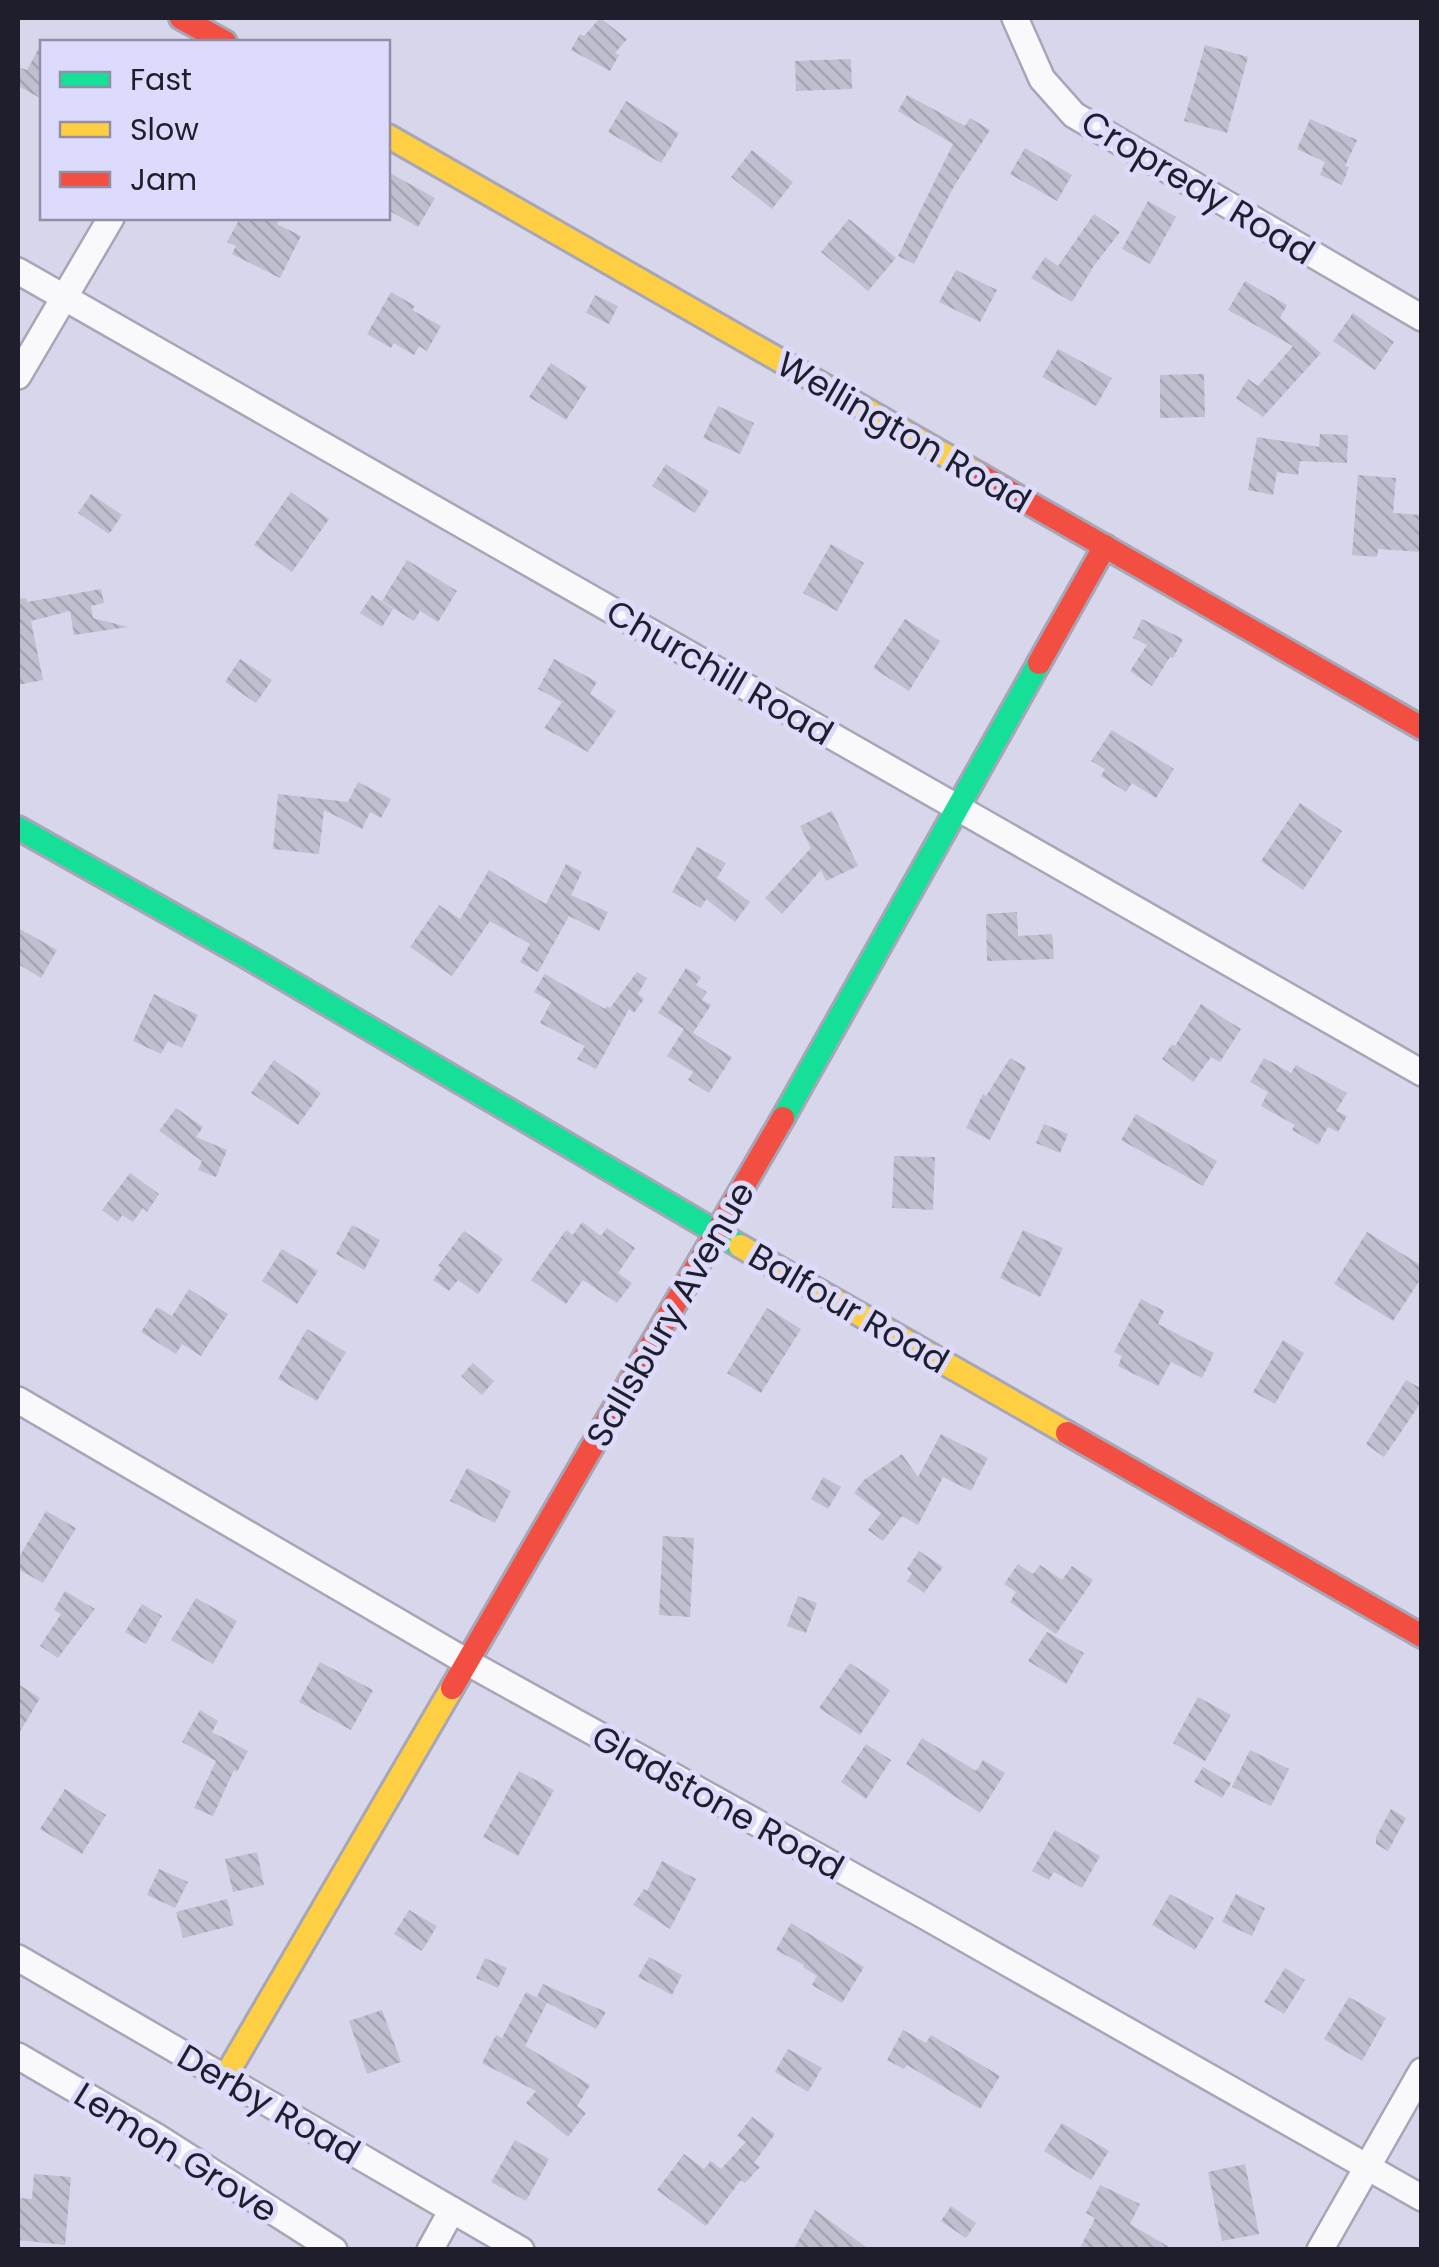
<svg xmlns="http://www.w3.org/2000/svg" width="1439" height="2267" font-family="Poppins,sans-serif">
  <defs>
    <pattern id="building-back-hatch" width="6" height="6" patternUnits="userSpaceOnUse" patternTransform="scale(2.5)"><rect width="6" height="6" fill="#c0bfd0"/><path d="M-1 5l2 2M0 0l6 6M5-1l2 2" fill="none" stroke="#a5a4b3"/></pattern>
  </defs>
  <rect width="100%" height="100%" fill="#d7d6eb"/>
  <g fill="url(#building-back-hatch)">
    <path d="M600,18l27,21 -12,14 4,2 -9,16 -39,-21 9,-16 4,2z"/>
    <path d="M42,42v57l-24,-13v-19l9,3z"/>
    <path d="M1205,45l43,12 -21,76 -43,-12z"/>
    <path d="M851,59l1,30 -56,2 -1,-30z"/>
    <path d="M907,95l58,31 5,-8 20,12 -37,58 -39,76 -16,-8 55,-112 -55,-33z"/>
    <path d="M626,101l53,32 -18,30 -53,-31z"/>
    <path d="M1310,119l47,21 -12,26 4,1 -7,18 -22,-10 5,-13 -28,-13z"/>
    <path d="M1025,148l47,27 -15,26 -47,-27z"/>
    <path d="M752,150l41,32 -21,27 -41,-32z"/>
    <path d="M388,172l47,26 -17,29 -30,-17z"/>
    <path d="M1148,201l28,16 -26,47 -28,-15z"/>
    <path d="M1094,214l26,18 -27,35 -21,35 -41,-24 14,-21 13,9z"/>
    <path d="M240,218h40l-3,6 24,12 -21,42 -48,-24 4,-8 -9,-4z"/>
    <path d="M849,219l47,39 -28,33 -47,-39z"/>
    <path d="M956,270l41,20 -17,32 -41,-20z"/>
    <path d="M1245,281l42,24 -7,13 41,35 -58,64 -27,-19 12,-19 10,7 35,-40 -65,-36z"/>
    <path d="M391,292l24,14 -3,4 29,16 -14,25 -8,-5 -5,9 -20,-12 -3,5 -24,-14z"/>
    <path d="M595,295l23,11 -9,18 -23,-11z"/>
    <path d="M1353,313l41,29 -19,28 -42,-29z"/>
    <path d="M1058,349l54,29 -16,28 -54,-29z"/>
    <path d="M551,363l36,24 -21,33 -37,-23z"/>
    <path d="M1204,374l1,43 -45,1v-43z"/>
    <path d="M718,406l36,17 -14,31 -37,-16z"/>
    <path d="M1320,434l28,1 -1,28 -47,-2 -2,14 -21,-3 -4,23 -25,-5 9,-53 62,10z"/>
    <path d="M666,464l43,27 -14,22 -43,-27z"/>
    <path d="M1358,475l38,3 -3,35 29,2v37l-44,-3 -1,8 -25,-2z"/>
    <path d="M291,492l38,27 -37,53 -38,-27z"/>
    <path d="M91,494l31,21 -13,19 -31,-21z"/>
    <path d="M831,544l33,19 -27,48 -34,-18z"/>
    <path d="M407,560l50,31 -19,31 -18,-11 -6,10 -32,-20z"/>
    <path d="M101,589l3,14 -13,3 2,12 35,9 -54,8 -4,-24 -39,10 12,59 -25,5v-86l8,-1 1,4z"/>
    <path d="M372,595l21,14 -11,18 -22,-14z"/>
    <path d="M905,619l35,22 -31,50 -36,-23z"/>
    <path d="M1142,619l41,20 -10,19 -3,-1 -18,29 -22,-15 17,-26 -14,-7z"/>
    <path d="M240,659l32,21 -16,23 -31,-21z"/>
    <path d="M554,659l43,23 -7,12 26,17 -28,41 -44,-24 18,-26 -24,-13z"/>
    <path d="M1112,730l62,39 -18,29 -24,-15 -6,9 -25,-16 4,-7 -14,-8z"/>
    <path d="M358,782l33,17 -10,19 -11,-6 -8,17 -38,-19 -5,44 -46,-5 5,-55 70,8z"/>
    <path d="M1300,803l42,28 -39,59 -42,-29z"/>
    <path d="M832,811l26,55 -32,15 -5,-11 -39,44 -17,-16 46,-50 -11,-22z"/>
    <path d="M697,847l29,16 -9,15 33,24 -15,20 -29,-23 -5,9 -29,-16z"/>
    <path d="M566,864l16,8 -11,23 37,17 -9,19 -30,-15 -31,56 -18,-10 10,-18 -40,-23 -38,55 -42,-29 29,-42 21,14 29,-49 57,34z"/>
    <path d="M1017,912l1,24 34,-2 2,25 -67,2 -1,-47z"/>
    <path d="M18,928l39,22 -16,28 -23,-14z"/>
    <path d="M686,968l15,9 -5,8 11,7 -5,8 9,5 -18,28 39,24 -23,36 -21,-13 5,-8 -26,-16 17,-27 -26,-16z"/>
    <path d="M637,972l10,6 -9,16 6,5 -10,14 -5,-4 -33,60 -19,-10 8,-13 -45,-23 11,-21 -17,-10 11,-18 60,35 2,-3 3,2z"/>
    <path d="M154,994l44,21 -16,33 -14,-7 -7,13 -28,-13z"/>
    <path d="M1201,1004l40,25 -21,33 -9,-5 -18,25 -31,-23 10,-15 3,2z"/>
    <path d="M1010,1058l16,9 -36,73 -24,-12 17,-34 3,2z"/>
    <path d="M1264,1058l27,15 5,-8 51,28 -11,18 11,5 -9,16 -10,-5 -10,18 -26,-15 3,-5 -34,-19 7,-14 -18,-10z"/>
    <path d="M274,1060l47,33 -23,32 -47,-32z"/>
    <path d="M176,1108l27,19 -7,10 31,13 -11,27 -18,-7 4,-9 -43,-30z"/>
    <path d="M1136,1114l81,47 -14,25 -82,-46z"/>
    <path d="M1044,1124l24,10 -8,19 -24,-10z"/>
    <path d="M894,1156l41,1 -2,53 -41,-2z"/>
    <path d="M130,1173l29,21 -12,18 -4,-4 -10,14 -11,-7 -4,7 -16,-12z"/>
    <path d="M582,1222l19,14 6,-8 28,20 -17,25 14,10 -15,20 -34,-23 -17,24 -35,-24 35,-50 7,5z"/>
    <path d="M352,1225l28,15 -16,30 -28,-16z"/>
    <path d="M1023,1230l40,18 -23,49 -40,-19z"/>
    <path d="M464,1231l39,28 -25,35 -20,-14 -9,11 -16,-11 9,-12 -4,-2z"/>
    <path d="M1367,1232l55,34v11l-29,44 -59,-37z"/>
    <path d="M282,1249l36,22 -21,33 -35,-23z"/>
    <path d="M189,1289l39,25 -27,42 -19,-12 -6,10 -35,-22 16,-25 15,9z"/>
    <path d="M1141,1299l23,12 -6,13 56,29 -12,25 -31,-16 -13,24 -40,-20 4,-10 -8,-4z"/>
    <path d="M767,1308l34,21 -40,64 -34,-20z"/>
    <path d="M307,1329l39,23 -29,49 -39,-22z"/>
    <path d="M1283,1340l21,13 -29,51 -22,-12z"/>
    <path d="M473,1363l21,18 -12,14 -21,-19z"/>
    <path d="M1406,1380l16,9v12l-38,56 -18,-13z"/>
    <path d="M941,1434l47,24 -17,33 -28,-14 -25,48 -16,-9 -19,25 -15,-11 13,-17 -27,-20 10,-13 38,-26 16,23z"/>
    <path d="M467,1468l44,23 -16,32 -45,-22z"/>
    <path d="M823,1477l18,10 -13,22 -17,-10z"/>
    <path d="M46,1511l30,17 -33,55 -25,-14v-10z"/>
    <path d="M663,1536l31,2 -4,79 -31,-2z"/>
    <path d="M919,1551l24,16 -19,26 -17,-12 5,-8 -5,-4z"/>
    <path d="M1018,1564l15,10 7,-9 22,15 10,-14 21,14 -37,54 -46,-32 6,-10 -12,-8z"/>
    <path d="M65,1591l30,18 -37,49 -18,-12 21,-32 -7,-4z"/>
    <path d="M798,1596l19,7 -11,30 -19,-7z"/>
    <path d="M196,1598l41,23 -24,43 -42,-24z"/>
    <path d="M142,1604l20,12 -16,28 -21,-12z"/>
    <path d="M1047,1632l37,21 -18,31 -38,-23z"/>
    <path d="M320,1662l53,28 -22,40 -52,-28z"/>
    <path d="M850,1663l40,27 -30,45 -41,-27z"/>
    <path d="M18,1684l22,14 -22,37z"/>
    <path d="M1198,1697l33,18 -26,46 -32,-18z"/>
    <path d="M200,1710l18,11 -6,11 36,19 -11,21 -3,-2 -21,46 -19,-8 22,-47 -34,-19z"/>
    <path d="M922,1738l54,33 7,-11 22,13 -25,40 -74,-49z"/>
    <path d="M866,1744l25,16 -25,39 -25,-17z"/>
    <path d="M1250,1750l39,19 -18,37 -39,-19z"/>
    <path d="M1203,1767l28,16 -9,15 -28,-16z"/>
    <path d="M519,1771l35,19 -36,66 -35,-19z"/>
    <path d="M65,1789l41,26 -24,39 -42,-25z"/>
    <path d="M1391,1809l15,9 -18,33 -12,-7v-7z"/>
    <path d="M1055,1830l45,26 -18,32 -28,-16 -5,8 -17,-9z"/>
    <path d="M257,1852l7,33 -31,7 -8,-33z"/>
    <path d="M662,1861l34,18 -26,50 -37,-24 11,-16 3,2z"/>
    <path d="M159,1869l29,13 -13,26 -28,-13z"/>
    <path d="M1170,1894l44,24 -19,32 -43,-25z"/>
    <path d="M1236,1894l29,14 -13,28 -30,-14z"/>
    <path d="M227,1899l7,26 -51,13 -7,-26z"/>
    <path d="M409,1910l28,16 -15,25 -28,-17z"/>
    <path d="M791,1923l73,44 -22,36 -30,-18 5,-9 -14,-9 1,-2 -28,-15z"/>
    <path d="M649,1957l33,18 -10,20 -34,-18z"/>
    <path d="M485,1958l22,10 -9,20 -22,-10z"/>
    <path d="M1285,1968l20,12 -21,34 -20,-12z"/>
    <path d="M543,1984l63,28 -10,17 -59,-32z"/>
    <path d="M526,1992l21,11 -22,43 65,39 -13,21 9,7 -18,24 -42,-34 10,-12 -54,-28 14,-28 6,3z"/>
    <path d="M1349,1997l37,21 -24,43 -38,-22z"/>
    <path d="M382,2010l19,52 -34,12 -18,-53z"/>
    <path d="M903,2030l23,13 5,-8 69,41 -20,33 -73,-44 -3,4 -17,-9z"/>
    <path d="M788,2049l34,19 -14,24 -33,-20z"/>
    <path d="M752,2117l23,17 -21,29 6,4 -15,16 -4,-3 -35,46 -49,-36 27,-36 20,15 7,-8 10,8 25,-27 -9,-6z"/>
    <path d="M1062,2123l47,28 -18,29 -47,-29z"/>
    <path d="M515,2140l34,19 -23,42 -35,-19z"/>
    <path d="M1245,2164l14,70 -37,7 -14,-69z"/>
    <path d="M34,2174l37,3 -6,68 -47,-5v-42l14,1z"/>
    <path d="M1100,2185l40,19 -10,20 44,26h-95l16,-32 -9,-5z"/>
    <path d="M951,2206l25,17 -10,15 -25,-17z"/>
    <path d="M815,2210l55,40h-77z"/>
  </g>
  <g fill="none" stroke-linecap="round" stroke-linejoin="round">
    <g stroke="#a7a6b7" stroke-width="30">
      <g id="street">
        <path d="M1015,18l27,61 32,36 348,203"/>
        <path d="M18,271l1404,802"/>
        <path d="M18,376l93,-158"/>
        <path d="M18,1400l449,262 458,254 497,282"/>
        <path d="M18,1958l503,292"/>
        <path d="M18,2056l139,81 177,113"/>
        <path d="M430,2250l22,-40"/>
        <path d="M1320,2250l102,-179"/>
      </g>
    </g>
    <g stroke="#a7a6b7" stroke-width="28">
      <g id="fast">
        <path d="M18,828l233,131 489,287"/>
        <path d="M783,1118l256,-455"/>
      </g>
    </g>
    <g stroke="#a7a6b7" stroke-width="28">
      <g id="slow">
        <path d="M388,136l592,339"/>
        <path d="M740,1246l327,187"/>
        <path d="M225,2077l227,-389"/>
      </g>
    </g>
    <g stroke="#a7a6b7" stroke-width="28">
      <g id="jam">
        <path d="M181,18l44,24"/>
        <path d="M980,475l442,253"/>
        <path d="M1039,663l66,-117"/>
        <path d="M1067,1433l355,203"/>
        <path d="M452,1688l331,-570"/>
      </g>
    </g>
    <use href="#street" stroke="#f9f9fc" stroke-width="25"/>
    <use href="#fast" stroke="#16e098" stroke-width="22"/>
    <use href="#slow" stroke="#ffcf43" stroke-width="22"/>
    <use href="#jam" stroke="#f24e42" stroke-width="22"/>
  </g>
  <g text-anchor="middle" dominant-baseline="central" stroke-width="10" stroke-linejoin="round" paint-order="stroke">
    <g font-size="35" fill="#1f1e2c" stroke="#dddbfb">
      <text transform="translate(1198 187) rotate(31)">Cropredy Road</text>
      <text transform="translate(904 432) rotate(30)">Wellington Road</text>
      <text transform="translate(720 672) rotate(30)">Churchill Road</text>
      <text transform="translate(849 1308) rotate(30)">Balfour Road</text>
      <text transform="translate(670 1314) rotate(-60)">Sallsbury Avenue</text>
      <text transform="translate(718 1802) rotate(29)">Gladstone Road</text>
      <text transform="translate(269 2104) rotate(30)">Derby Road</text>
      <text transform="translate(176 2152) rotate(32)">Lemon Grove</text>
    </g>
  </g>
  <rect width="1439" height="2267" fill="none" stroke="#1f1e2c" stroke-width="40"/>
  <rect x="40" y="40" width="350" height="180" fill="#dddbfb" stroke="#918fa8" stroke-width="2.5"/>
  <rect x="60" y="72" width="50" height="15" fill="#16e098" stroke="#918fa8" stroke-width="2.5"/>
  <text x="130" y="90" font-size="30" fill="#1f1e2c">Fast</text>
  <rect x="60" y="122" width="50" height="15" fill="#ffcf43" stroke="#918fa8" stroke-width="2.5"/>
  <text x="130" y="140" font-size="30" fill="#1f1e2c">Slow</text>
  <rect x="60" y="172" width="50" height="15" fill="#f24e42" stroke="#918fa8" stroke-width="2.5"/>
  <text x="130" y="190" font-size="30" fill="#1f1e2c">Jam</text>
</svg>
